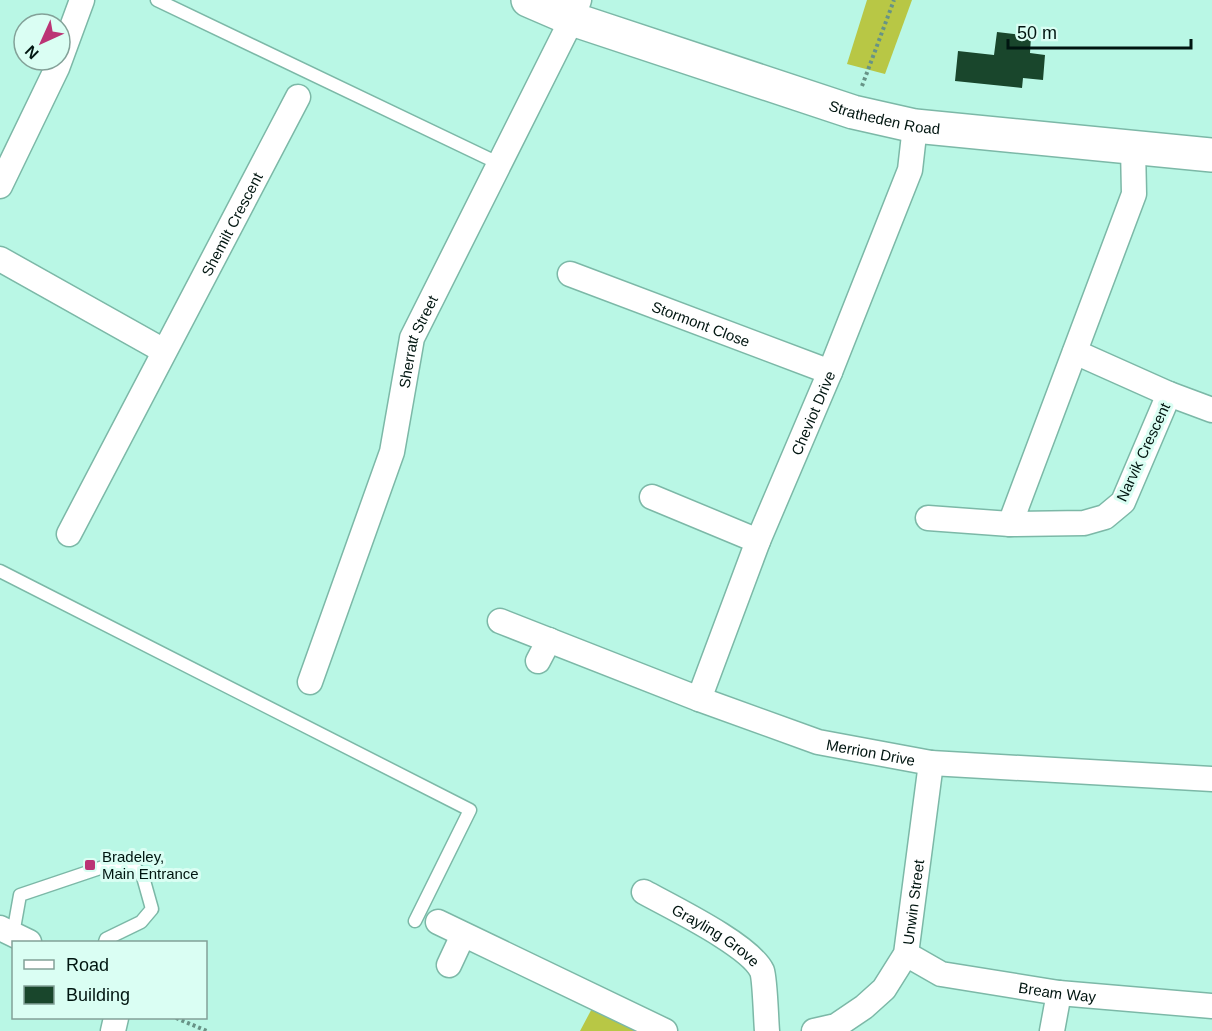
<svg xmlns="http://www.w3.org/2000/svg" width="1212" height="1031" font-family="Arial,sans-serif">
  <rect width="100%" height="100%" fill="#b9f7e5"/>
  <g fill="#b8c745">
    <path d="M867,0h45l-27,74 -38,-10z"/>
    <path d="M597,999l77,32h-94z"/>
  </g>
  <path fill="#19462c" d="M997,32l34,4 -1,17 15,2 -2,25 -20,-2 -1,10 -67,-7 3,-30 36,4z"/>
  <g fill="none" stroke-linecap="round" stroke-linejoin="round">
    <g stroke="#7cb8a7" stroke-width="15">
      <g id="lane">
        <path d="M157,0l343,164"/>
        <path d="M0,571l470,239 -55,111"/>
        <path d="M13,934l7,-39 98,-33 17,6 8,9 9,32 -11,13 -35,17 -1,3"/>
      </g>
    </g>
    <g stroke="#7cb8a7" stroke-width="27">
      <g id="street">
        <path d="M1133,147l1,47 -124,330 74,-1 21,-6 18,-15 46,-108"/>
        <path d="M0,186l57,-118 25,-68"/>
        <path d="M0,259l164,92"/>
        <path id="s1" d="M570,274l260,98"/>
        <path d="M1075,352l94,42 43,16"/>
        <path d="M652,497l106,44"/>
        <path d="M928,518l82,6"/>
        <path id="s2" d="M69,534l229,-437"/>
        <path id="s3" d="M500,621l199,78 119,43 113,21 281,16"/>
        <path d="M538,661l11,-21"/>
        <path id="s4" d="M310,682l82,-230 20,-114 160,-319 7,-19"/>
        <path id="s5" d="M699,699l59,-158 72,-169 80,-202 5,-44"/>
        <path id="s6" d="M644,892c27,15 106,53 118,79 3,8 4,49 5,60"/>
        <path d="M438,922l227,109"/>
        <path d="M0,928l29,14"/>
        <path id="s7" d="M906,954l35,20 118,19 153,13"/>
        <path d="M449,965l14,-30"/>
        <path d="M113,1031l3,-13"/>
        <path id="s8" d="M814,1031l22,-5 28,-19 20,-18 22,-35 25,-191"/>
        <path d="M1052,1031l7,-38"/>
      </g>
    </g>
    <g stroke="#7cb8a7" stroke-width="36">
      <g id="secondary">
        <path id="s9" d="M528,0l44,19 281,93 62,14 297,29"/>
      </g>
    </g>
    <g stroke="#679386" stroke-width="4" stroke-dasharray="3 3" stroke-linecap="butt">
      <path d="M862,86l32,-86"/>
      <path d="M176,1018l31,13"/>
    </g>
    <use href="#lane" stroke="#fff" stroke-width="12"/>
    <use href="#street" stroke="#fff" stroke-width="24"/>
    <use href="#secondary" stroke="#fff" stroke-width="33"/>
  </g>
  <rect fill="#bb3475" stroke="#dafef3" stroke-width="2" x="84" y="859" width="12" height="12" rx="3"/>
  <g text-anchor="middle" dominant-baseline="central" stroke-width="6" stroke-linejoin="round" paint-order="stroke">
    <g font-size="15" fill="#001510" stroke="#dafef3">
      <text stroke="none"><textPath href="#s9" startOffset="376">Stratheden Road</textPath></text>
      <text stroke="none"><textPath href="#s2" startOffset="350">Shemilt Crescent</textPath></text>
      <text stroke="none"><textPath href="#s1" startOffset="140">Stormont Close</textPath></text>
      <text stroke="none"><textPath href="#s4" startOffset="358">Sherratt Street</textPath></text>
      <text stroke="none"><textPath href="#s5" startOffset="308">Cheviot Drive</textPath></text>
      <text transform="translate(1143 452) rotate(-65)">Narvik Crescent</text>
      <text stroke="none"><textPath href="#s3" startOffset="394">Merrion Drive</textPath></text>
      <text stroke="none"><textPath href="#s8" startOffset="177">Unwin Street</textPath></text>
      <text stroke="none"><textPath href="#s6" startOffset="84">Grayling Grove</textPath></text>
      <text stroke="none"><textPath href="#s7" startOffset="158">Bream Way</textPath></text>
    </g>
    <g font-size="15" fill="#001510" stroke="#dafef3" text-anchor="start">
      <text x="102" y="856">Bradeley,<tspan x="102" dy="17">Main Entrance</tspan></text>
    </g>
  </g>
  <rect x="12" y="941" width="195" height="78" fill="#dafef3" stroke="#83a198" stroke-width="1.5"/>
  <rect x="24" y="960" width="30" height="9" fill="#ffffff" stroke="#83a198" stroke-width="1.5"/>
  <text x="66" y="971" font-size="18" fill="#001510">Road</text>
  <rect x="24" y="986" width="30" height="18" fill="#19462c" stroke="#83a198" stroke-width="1.5"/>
  <text x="66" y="1001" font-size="18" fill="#001510">Building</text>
  <g transform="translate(42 42) rotate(225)"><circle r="28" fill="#dafef3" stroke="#83a198" stroke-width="1.5"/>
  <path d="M0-4.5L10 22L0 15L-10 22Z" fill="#bb3475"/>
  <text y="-9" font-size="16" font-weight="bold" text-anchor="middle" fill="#001510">N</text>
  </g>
  <path d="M1008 39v9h183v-9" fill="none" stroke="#001510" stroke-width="3"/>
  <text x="1017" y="39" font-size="18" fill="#001510" stroke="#dafef3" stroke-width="4.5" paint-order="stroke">50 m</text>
</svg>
